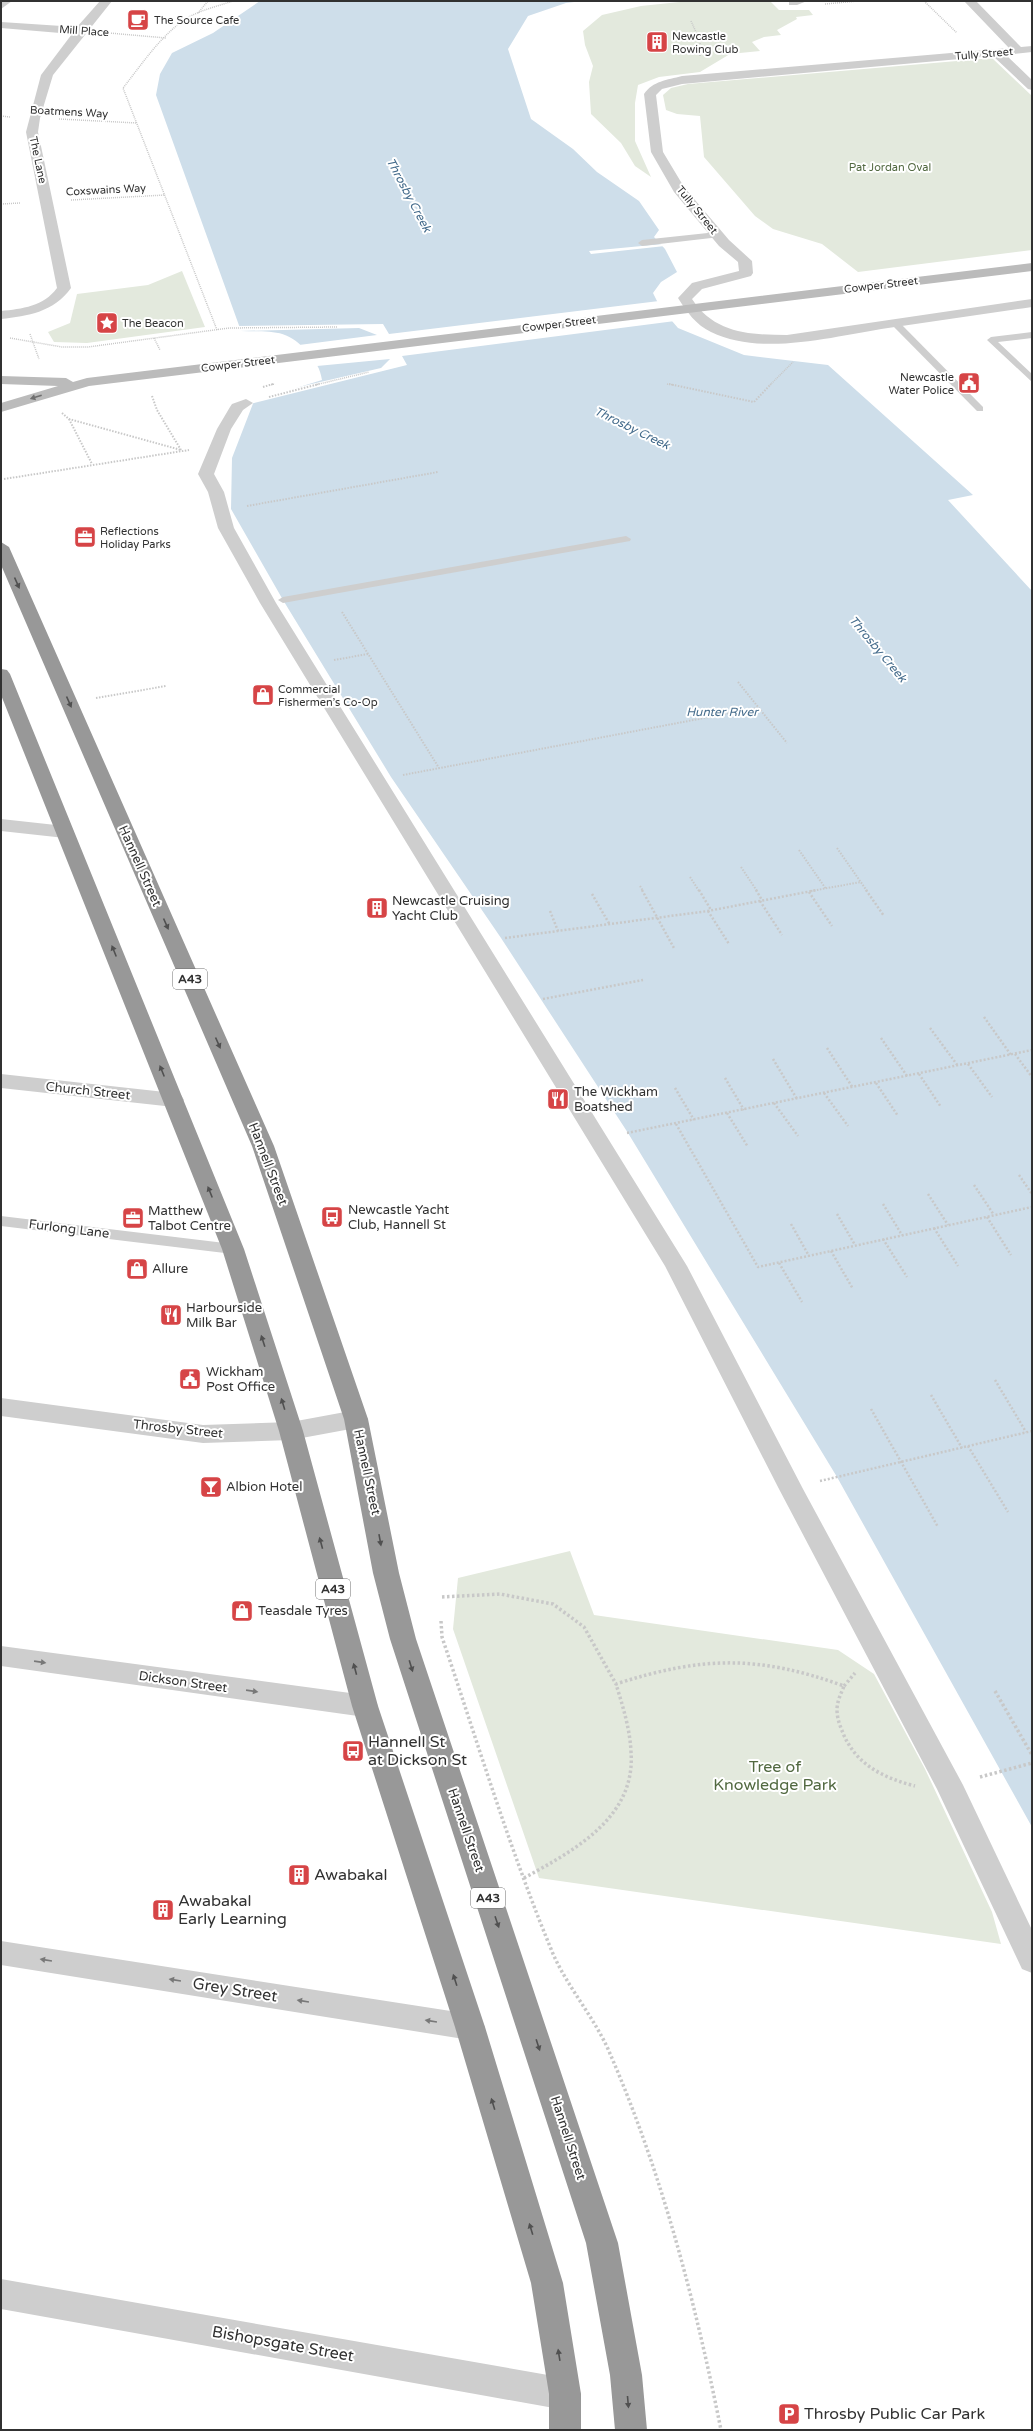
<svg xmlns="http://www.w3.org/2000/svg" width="1033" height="2431" font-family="'Varela Round',sans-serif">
  <rect width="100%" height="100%" fill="#fff"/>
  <g fill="#e3e9dd">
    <path d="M689,1h81l9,9h30l4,5 -17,2 1,2 -20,11 4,5 -17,2 -12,5 8,9 -30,3 -30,18 -41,5 -21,8 -3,18v38l16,36 -16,-11 -14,-23 -30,-29 -2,-32 4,-16 -8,-21 -2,-14 19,-16 39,-9z"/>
    <path d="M992,58l40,38v154l-174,22 -36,-28 -49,-15 -18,-13 -51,-59 -4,-41 -23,-2 -11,-4 -3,-15 8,-7 17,-4z"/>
    <path d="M182,271l23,56 -118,16 -33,-1 -6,-10 22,-9 7,-29 71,-9z"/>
    <path d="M570,1551l24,64 244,35 36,24 51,95 67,143 9,32 -462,-66 -86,-249 5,-51z"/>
  </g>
  <path fill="#cedeea" d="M260,1h322l-16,2 -38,13 -20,33 23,70 42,30 24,23 42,29 20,29 -5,7 11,12 12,23 -16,10 -8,11 7,14 18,21 66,27 84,10 145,130 -25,5 84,91v1236l-195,-350 -209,-344 -127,-195 -110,-161 -108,-177 -52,-91 1,-51 22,-57 68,-21c-2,-12 -6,-18 -14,-27 -20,-25 -37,-21 -67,-22l-85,-236 4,-21 12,-21 41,-20z"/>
  <g fill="#fff">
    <path d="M663,244l2,2 -74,8 -2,-3z"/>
    <path d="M659,301l16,20 -273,35 5,9 -157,39 2,-5 12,-4 117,-27 9,-9 -73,7 -18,-21 78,-10 -18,-7 -120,3 -2,-5 146,-2 6,10z"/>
  </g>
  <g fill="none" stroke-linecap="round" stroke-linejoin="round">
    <g stroke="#c8c8c8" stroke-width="1.5" stroke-dasharray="1 1" stroke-linecap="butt">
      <path d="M924,1l33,32"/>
      <path d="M825,4l33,-3"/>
      <path d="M198,13l10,-12"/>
      <path d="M691,21l9,20v15"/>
      <path d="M109,33l57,5"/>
      <path d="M1,116l9,1"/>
      <path d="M59,119l78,4"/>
      <path d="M71,200l94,-5"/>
      <path d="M1,204l19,-1"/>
      <path d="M217,330l-94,-242c19,-24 38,-53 64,-70 14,-8 31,-12 46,-17"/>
      <path d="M30,334l9,25"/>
      <path d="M10,338l52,9h26l141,-19 108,-1"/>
      <path d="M154,338l6,12"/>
      <path d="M667,384l7,1"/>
      <path d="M269,385l6,-1"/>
      <path d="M315,385l54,-13"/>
      <path d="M770,385l23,-23"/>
    </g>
    <g stroke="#c8c8c8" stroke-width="2" stroke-dasharray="1.5 1.5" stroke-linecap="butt">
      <path d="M669,384l85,18 17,-18"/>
      <path d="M263,387l10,-3"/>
      <path d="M152,396l5,14 24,40"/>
      <path d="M269,397l50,-13"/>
      <path d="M62,413l7,6 112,31"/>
      <path d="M69,419l23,45"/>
      <path d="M4,479l185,-29"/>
      <path d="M247,506l191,-34"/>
      <path d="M342,612l97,156"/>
      <path d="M334,660l34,-6"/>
      <path d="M738,682l49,61"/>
      <path d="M96,698l70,-12"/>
      <path d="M403,775l354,-67"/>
      <path d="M837,848l30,43"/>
      <path d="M799,850l27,39"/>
      <path d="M741,867l16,24"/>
      <path d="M690,877l9,14"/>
      <path d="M640,886l3,5"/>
      <path d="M811,891l50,-9"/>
    </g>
    <g stroke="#c8c8c8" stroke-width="2.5" stroke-dasharray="2 2" stroke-linecap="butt">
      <path d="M642,890l32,58"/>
      <path d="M699,890l12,20"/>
      <path d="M756,890l6,10"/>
      <path d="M866,890l18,26"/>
      <path d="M809,892l23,34"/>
      <path d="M592,894l18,31"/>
      <path d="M760,901l22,34"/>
      <path d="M550,911l8,20"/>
      <path d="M708,911l21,33"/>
      <path d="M505,938l203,-27 109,-21"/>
      <path d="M543,999l100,-19"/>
      <path d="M984,1017l27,38"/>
      <path d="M930,1028l28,38"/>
      <path d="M881,1038l26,38"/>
      <path d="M827,1048l26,40"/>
      <path d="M1015,1054l17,23"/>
      <path d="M773,1059l24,40"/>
      <path d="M968,1064l24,33"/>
      <path d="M919,1074l22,33"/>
      <path d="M725,1078l19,32"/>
      <path d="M876,1083l22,33"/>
      <path d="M675,1088l19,32"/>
      <path d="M824,1093l24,33"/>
      <path d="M774,1103l24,33"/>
      <path d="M727,1113l21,34"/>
      <path d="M676,1124l82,143 274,-60"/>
      <path d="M627,1133l405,-83"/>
      <path d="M1019,1175l13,19"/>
      <path d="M974,1185l20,30"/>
      <path d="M928,1194l20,31"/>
      <path d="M883,1204l19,31"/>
      <path d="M837,1214l18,31"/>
      <path d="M987,1217l24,38"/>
      <path d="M791,1224l18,32"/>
      <path d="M934,1228l24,38"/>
      <path d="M883,1239l24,38"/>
      <path d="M831,1251l22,38"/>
      <path d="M779,1263l23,39"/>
      <path d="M995,1380l31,52"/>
      <path d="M931,1395l31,53"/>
      <path d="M871,1409l67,118"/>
      <path d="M968,1446l40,66"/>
      <path d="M820,1481l212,-50"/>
    </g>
    <g stroke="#c8c8c8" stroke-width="3.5" stroke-dasharray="2.5 2.5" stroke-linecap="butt">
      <path d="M442,1597l58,-3 53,10 31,23 32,57c87,-28 142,-29 228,2 -3,8 -7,15 -7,24 0,8 3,16 6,23 13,32 41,45 72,53"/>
      <path d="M441,1621l1,16c35,104 67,210 109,312 14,35 41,65 57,100 53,121 87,251 113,381"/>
      <path d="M844,1686l11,-13"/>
      <path d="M995,1691l37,64"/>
      <path d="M980,1777l52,-14"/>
      <path d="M524,1878c49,-27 112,-60 107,-126 -1,-23 -8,-45 -15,-68"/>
    </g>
    <g fill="#cecece" fill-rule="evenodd">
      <path d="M717,232l4,3 -1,2 -78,9 -4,-3 4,-3z"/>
      <path d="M892,321h6l85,86v4h-6l-85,-86z"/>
      <path d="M1032,332v6l-34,4 34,32v8l-45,-42 4,-3z"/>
      <path d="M626,536l5,3 -1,2 -347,62 -5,-3 5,-3z"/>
      <path d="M1,1216l232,28 7,5 -7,5 -232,-28z"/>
    </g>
    <g fill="#cecece" fill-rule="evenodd">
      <path d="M1,1h11l-11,8z"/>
      <path d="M100,1h12l-59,74 -13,43 -2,14 33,156c-17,24 -43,28 -70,31v-8c21,-2 43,-5 56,-23l-31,-156 15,-57 31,-41 -71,-6v-6l76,5z"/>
      <path d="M789,1h18l-10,4h-8z"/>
      <path d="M964,1h12l45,46 11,-1v6l-26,3 26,25v10l-4,-1 -35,-33 -311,28 -20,5 -6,6 7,57 21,35 45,53 23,21 1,12 -2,3 -49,13 -10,10c22,34 57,36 95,36l245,-36v8c-48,7 -96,14 -144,21 -54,8 -126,29 -177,4 -15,-7 -24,-20 -33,-34l14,-15 47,-12 -1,-9 -19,-16 -45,-54 -23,-40 -7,-58c9,-13 23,-14 38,-18l327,-28z"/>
      <path d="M246,399l7,4 -10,7 -12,19 -17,45 10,18 10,36 42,75 411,663 116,223 160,296 69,145v43l-10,-4 -85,-180 -158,-300 -114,-223 -405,-663 -42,-75 -10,-36 -10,-18 19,-45 13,-22 2,-3z"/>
      <path d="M1,819l64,7 7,2 2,4 -2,4 -7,2 -64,-7z"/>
      <path d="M1,1074l173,19 7,2 3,5 -3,5 -7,2 -173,-19z"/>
      <path d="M1,1398l202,27 88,-3 65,-12 8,3 4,6 -4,6 -8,3 -65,12 -88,3 -202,-27z"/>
      <path d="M1,1646l364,49 9,3 4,8 -4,8 -9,3 -364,-51z"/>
      <path d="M1,1941l469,73 10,4 5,9 -5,9 -10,4 -469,-75z"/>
      <path d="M1,2279l564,99 12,5 4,11 -4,11 -12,5 -564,-101z"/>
    </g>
    <path fill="#bbb" fill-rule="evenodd" d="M1032,263v8l-943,115 -88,26v-9l57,-17 -57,-2v-8l65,2 7,4 14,-4z"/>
    <g fill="#989898" fill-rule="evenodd">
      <path d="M1,542l8,5 265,599 94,273 31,154 17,66 202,604 24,132 5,55h-32l-5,-55 -24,-132 -196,-604 -17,-66 -29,-154 -92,-273 -251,-581z"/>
      <path d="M1,669l6,1 3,4 234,575 59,182 75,275 107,321 78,256 18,111v36h-32v-36l-18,-111 -76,-256 -103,-321 -73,-275 -15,-48 -42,-134 -221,-554z"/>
    </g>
  </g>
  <defs><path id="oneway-solid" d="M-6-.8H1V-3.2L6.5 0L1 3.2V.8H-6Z"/></defs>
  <use fill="#6f6f6f" href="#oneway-solid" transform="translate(36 397) rotate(162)"/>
  <g fill="#505050">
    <use href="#oneway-solid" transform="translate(17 583) rotate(66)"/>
    <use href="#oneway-solid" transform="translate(69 702) rotate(66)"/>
    <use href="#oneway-solid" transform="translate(166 924) rotate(66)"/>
    <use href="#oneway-solid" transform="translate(114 951) rotate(-112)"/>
    <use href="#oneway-solid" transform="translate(218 1043) rotate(66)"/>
    <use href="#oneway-solid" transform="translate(162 1071) rotate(-112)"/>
    <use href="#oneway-solid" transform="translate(210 1192) rotate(-112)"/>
    <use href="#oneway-solid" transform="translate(263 1341) rotate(-108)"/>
    <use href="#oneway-solid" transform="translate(283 1404) rotate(-107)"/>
    <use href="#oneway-solid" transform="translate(380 1540) rotate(80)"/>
    <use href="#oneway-solid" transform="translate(321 1543) rotate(-105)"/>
    <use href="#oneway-solid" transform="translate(411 1666) rotate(73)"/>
    <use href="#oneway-solid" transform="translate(355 1669) rotate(-105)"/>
    <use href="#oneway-solid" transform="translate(497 1922) rotate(71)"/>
    <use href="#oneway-solid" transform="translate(455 1980) rotate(-108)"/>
    <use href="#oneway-solid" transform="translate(538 2045) rotate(72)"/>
    <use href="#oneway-solid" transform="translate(493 2104) rotate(-107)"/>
    <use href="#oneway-solid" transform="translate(531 2229) rotate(-107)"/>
    <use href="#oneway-solid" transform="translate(559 2355) rotate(-99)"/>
    <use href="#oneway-solid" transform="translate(628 2402) rotate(85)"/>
  </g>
  <g fill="#787878">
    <use href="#oneway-solid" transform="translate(40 1662) rotate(8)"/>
    <use href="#oneway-solid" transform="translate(252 1691) rotate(8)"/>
    <use href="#oneway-solid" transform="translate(46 1960) rotate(-171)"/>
    <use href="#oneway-solid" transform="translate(175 1980) rotate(-171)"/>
    <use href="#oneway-solid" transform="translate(303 2001) rotate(-171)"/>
    <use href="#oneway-solid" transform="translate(431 2021) rotate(-171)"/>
  </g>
  <defs>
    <g id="cafe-square" transform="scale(1.15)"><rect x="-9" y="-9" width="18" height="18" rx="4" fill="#d64446" stroke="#fff"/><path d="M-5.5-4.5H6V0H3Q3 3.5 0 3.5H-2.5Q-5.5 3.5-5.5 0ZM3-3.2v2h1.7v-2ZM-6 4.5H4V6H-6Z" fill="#fff"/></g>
    <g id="building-square" transform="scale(1.15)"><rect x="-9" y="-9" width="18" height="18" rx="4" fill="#d64446" stroke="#fff"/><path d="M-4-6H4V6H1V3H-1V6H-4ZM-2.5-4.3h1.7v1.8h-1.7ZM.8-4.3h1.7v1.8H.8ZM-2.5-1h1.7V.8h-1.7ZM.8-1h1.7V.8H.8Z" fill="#fff"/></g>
    <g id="sight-square" transform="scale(1.15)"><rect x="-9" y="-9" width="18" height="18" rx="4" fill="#d64446" stroke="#fff"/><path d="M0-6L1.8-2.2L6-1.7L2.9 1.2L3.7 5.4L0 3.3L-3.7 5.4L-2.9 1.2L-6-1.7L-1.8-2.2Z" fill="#fff"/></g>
    <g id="civic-square" transform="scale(1.15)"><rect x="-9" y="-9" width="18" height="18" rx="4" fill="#d64446" stroke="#fff"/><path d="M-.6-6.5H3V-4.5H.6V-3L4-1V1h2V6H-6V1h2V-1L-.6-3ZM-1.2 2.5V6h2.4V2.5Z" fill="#fff"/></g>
    <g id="office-square" transform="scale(1.15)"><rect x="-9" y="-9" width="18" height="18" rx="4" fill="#d64446" stroke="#fff"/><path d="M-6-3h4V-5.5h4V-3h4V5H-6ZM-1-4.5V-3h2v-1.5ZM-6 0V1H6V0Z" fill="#fff"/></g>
    <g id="shop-square" transform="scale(1.15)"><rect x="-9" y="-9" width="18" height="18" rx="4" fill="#d64446" stroke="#fff"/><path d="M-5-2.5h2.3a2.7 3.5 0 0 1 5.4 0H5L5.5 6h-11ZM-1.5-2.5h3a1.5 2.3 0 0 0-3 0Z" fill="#fff"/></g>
    <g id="restaurant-square" transform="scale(1.15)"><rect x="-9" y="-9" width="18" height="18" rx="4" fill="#d64446" stroke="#fff"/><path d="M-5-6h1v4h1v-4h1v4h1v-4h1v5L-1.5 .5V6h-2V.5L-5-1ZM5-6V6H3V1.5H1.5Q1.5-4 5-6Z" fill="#fff"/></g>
    <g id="bus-square" transform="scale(1.15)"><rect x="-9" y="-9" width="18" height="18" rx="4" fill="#d64446" stroke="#fff"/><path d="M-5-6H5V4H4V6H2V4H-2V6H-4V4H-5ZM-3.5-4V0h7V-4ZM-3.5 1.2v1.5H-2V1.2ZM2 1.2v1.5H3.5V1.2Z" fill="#fff"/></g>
    <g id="bar-square" transform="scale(1.15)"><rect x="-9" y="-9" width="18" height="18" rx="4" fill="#d64446" stroke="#fff"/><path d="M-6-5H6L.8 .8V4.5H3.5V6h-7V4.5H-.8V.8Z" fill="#fff"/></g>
    <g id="parking-square" transform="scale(1.15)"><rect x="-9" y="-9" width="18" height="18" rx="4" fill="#d64446" stroke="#fff"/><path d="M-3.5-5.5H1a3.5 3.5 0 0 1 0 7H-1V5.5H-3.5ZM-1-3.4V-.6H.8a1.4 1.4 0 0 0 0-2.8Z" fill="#fff"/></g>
  </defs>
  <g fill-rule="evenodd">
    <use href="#cafe-square" x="138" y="20"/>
    <use href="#building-square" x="657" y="42"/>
    <use href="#sight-square" x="107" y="323"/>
    <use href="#civic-square" x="969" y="383"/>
    <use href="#office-square" x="85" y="537"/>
    <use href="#shop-square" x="263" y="695"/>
    <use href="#building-square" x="377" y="908"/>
    <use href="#restaurant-square" x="558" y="1099"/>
    <use href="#bus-square" x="332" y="1217"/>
    <use href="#office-square" x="133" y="1218"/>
    <use href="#shop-square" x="137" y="1269"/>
    <use href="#restaurant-square" x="171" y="1315"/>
    <use href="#civic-square" x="190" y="1379"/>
    <use href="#bar-square" x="211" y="1487"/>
    <use href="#shop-square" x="242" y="1611"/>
    <use href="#bus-square" x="353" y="1751"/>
    <use href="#building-square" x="299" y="1875"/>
    <use href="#building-square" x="163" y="1910"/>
    <use href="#parking-square" x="789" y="2414"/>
  </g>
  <g text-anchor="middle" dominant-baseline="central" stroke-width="4" stroke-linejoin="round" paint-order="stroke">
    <g font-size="11" fill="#313131" stroke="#fff" text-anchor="start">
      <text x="154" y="20">The Source Cafe</text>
      <text x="672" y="36">Newcastle<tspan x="672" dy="13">Rowing Club</tspan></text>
      <text x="122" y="323">The Beacon</text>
      <text x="954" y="377" text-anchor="end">Newcastle<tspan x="954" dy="13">Water Police</tspan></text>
      <text x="100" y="531">Reflections<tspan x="100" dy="13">Holiday Parks</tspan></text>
      <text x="278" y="689">Commercial<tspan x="278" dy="13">Fishermen’s Co-Op</tspan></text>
    </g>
    <g font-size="11" fill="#313131" stroke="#fff">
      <text transform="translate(84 31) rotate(4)">Mill Place</text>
      <text transform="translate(984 54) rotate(-5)">Tully Street</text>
      <text transform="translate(69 112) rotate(3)">Boatmens Way</text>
      <text transform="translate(38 160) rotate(78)">The Lane</text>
      <text transform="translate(106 190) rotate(-3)">Coxswains Way</text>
      <text transform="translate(697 210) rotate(51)">Tully Street</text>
      <text transform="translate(881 285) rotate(-7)">Cowper Street</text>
      <text transform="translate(559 324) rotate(-7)">Cowper Street</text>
      <text transform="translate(238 364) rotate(-7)">Cowper Street</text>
    </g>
    <g font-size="11" fill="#526941" stroke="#fff">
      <text x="890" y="167">Pat Jordan Oval</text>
    </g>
    <g font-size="12" font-style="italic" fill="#456c8c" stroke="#fff">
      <text transform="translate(409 195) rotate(62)">Throsby Creek</text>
      <text transform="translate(632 428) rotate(26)">Throsby Creek</text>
      <text transform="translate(878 649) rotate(50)">Throsby Creek</text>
      <text x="722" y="712">Hunter River</text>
    </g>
    <g fill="#fff" stroke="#6f6f6f" stroke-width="1">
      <rect x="173" y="969" width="34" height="20" rx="3"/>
      <rect x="316" y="1579" width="34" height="20" rx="3"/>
      <rect x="471" y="1888" width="34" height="20" rx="3"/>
    </g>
    <g font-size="12" font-weight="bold" fill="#313131">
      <text x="190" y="979">A43</text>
      <text x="333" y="1589">A43</text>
      <text x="488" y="1898">A43</text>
    </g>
    <g font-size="13" fill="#313131" stroke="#fff">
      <text transform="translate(140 866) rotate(66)">Hannell Street</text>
      <text transform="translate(88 1091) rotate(6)">Church Street</text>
      <text transform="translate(268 1164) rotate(69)">Hannell Street</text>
      <text transform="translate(69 1229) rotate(7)">Furlong Lane</text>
      <text transform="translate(178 1429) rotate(6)">Throsby Street</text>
      <text transform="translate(367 1472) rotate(78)">Hannell Street</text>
      <text transform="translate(183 1682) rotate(8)">Dickson Street</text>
      <text transform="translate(466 1830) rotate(71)">Hannell Street</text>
      <text transform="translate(568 2138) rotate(72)">Hannell Street</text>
    </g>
    <g font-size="13" fill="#313131" stroke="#fff" text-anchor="start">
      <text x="392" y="901">Newcastle Cruising<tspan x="392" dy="15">Yacht Club</tspan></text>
      <text x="574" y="1092">The Wickham<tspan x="574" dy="15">Boatshed</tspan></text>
      <text x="348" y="1210">Newcastle Yacht<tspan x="348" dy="15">Club, Hannell St</tspan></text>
      <text x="148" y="1211">Matthew<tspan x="148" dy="15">Talbot Centre</tspan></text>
      <text x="152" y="1269">Allure</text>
      <text x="186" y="1308">Harbourside<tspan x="186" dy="15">Milk Bar</tspan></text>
      <text x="206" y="1372">Wickham<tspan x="206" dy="15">Post Office</tspan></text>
      <text x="226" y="1487">Albion Hotel</text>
      <text x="258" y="1611">Teasdale Tyres</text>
    </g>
    <g font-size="16" fill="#313131" stroke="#fff" text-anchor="start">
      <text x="368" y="1742">Hannell St<tspan x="368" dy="18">at Dickson St</tspan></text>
      <text x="314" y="1875">Awabakal</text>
      <text x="178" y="1901">Awabakal<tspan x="178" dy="18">Early Learning</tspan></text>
      <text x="804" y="2414">Throsby Public Car Park</text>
    </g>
    <g font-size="16" fill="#526941" stroke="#fff">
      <text x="775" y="1767">Tree of<tspan x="775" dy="18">Knowledge Park</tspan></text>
    </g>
    <g font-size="16" fill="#313131" stroke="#fff">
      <text transform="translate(235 1990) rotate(9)">Grey Street</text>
      <text transform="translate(283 2344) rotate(10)">Bishopsgate Street</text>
    </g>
  </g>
  <rect width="1033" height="2431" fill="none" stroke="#313131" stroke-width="4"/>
</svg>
